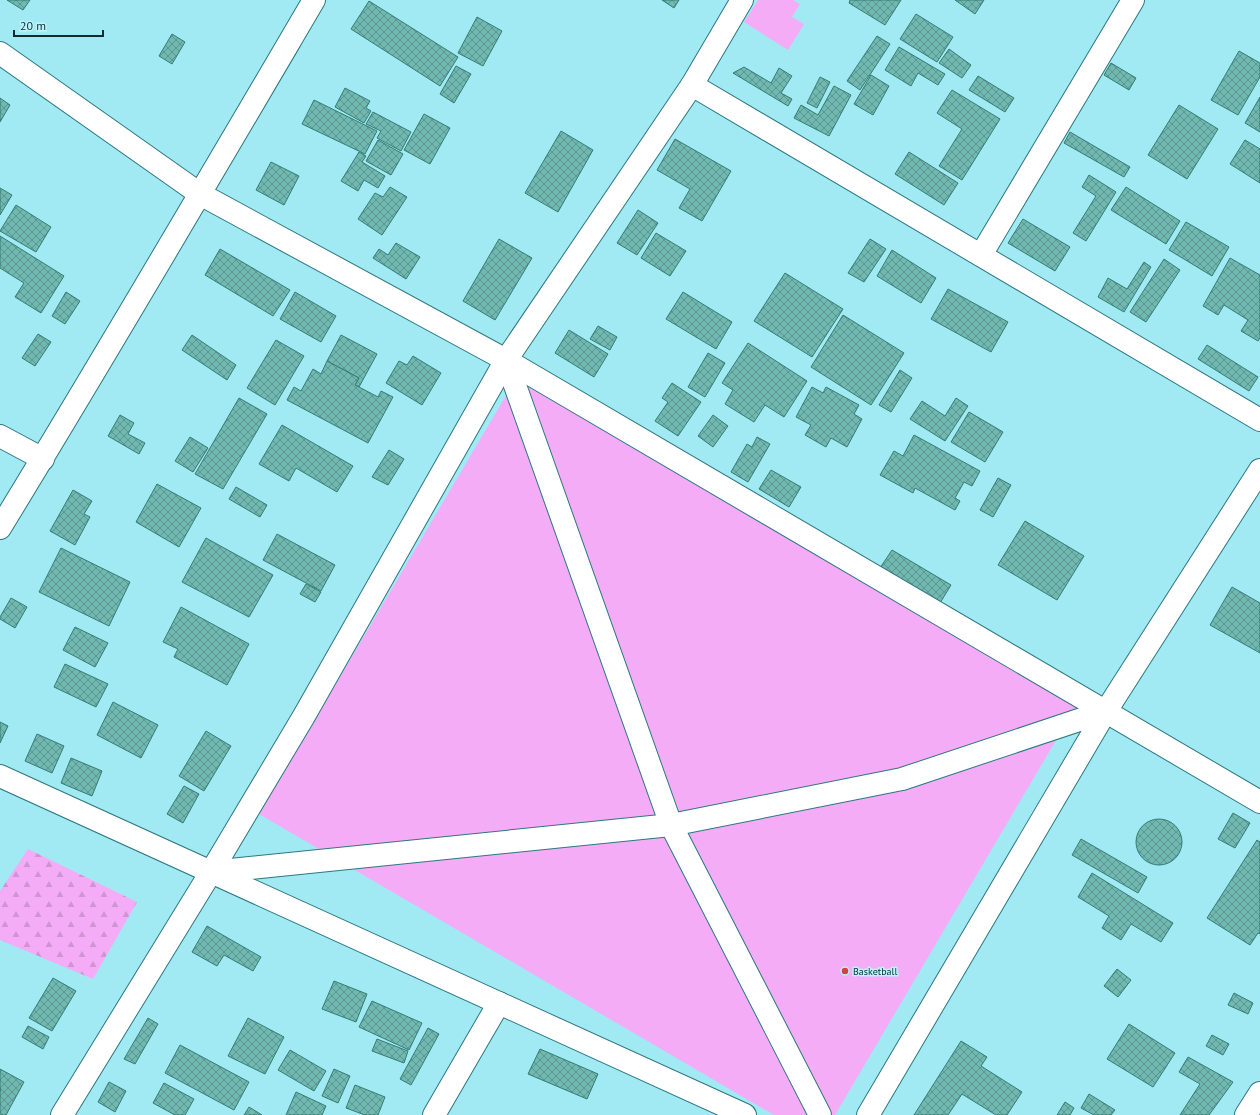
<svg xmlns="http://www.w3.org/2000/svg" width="1260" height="1115" font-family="'PT Sans',sans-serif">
  <defs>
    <pattern id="forest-firs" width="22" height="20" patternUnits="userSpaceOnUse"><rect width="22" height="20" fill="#f4acf6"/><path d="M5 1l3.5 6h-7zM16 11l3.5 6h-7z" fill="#d094d3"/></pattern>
    <pattern id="building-cross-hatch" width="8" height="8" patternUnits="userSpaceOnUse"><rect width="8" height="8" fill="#71b9b0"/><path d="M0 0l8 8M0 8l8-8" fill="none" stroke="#5b9790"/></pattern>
  </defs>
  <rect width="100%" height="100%" fill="#a1eaf3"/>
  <path fill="url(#forest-firs)" d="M28,849l109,53 -44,77 -93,-39v-49z"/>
  <g fill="#f4acf6">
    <path d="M758,0h35l7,4 -8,13 12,7 -16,26 -44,-28z"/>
    <path d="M517,377l561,326 -243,412h-61l-515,-301z"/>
  </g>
  <g fill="url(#building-cross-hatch)" stroke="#337c74">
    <path d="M7,0h23l-7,10z"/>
    <path d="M662,0h17l-5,8z"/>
    <path d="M850,0h51l-16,25 -36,-22z"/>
    <path d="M955,0h29l-9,14z"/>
    <path d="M369,1l89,56 -18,29 -89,-57z"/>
    <path d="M916,14l37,23 -16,25 -37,-23z"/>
    <path d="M477,17l25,14 -19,35 -25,-13z"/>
    <path d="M172,34l13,8 -13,22 -13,-8z"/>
    <path d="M877,36l13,8 -30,46 -13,-9z"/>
    <path d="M899,47l46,27 -7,11 -20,-12 -7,13 -26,-16z"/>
    <path d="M949,49l22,16 -9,13 -23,-15z"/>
    <path d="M1239,51l21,12v14l-22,38 -27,-15z"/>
    <path d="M1111,63l25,15 -7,12 -25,-15z"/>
    <path d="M456,66l15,8 -17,29 -14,-9z"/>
    <path d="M744,67l27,16 8,-15 13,8 -11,17 11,6 -4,7 -55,-33z"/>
    <path d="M871,75l18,11 -16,29 -19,-11z"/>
    <path d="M978,76l36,22 -9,14 -36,-22z"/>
    <path d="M820,77l10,5 -13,26 -10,-5z"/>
    <path d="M834,86l17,9 -22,41 -35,-18 7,-13 17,10z"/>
    <path d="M345,88l25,13 -4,7 5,3 -7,12 -29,-16z"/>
    <path d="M952,90l48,29 -38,61 -23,-14 23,-37 -25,-16z"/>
    <path d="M1260,97v35l-15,-9z"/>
    <path d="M0,98l10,7 -10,17z"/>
    <path d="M314,100l63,31 -12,23 -63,-30z"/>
    <path d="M1179,105l39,24 -31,50 -39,-24z"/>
    <path d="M373,112l38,20 -10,19 -24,-13 4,-7 -15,-7z"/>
    <path d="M424,114l26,14 -20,36 -26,-14z"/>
    <path d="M561,131l32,19 -35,62 -33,-19z"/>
    <path d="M1070,132l60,35 -6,10 -60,-34z"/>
    <path d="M675,139l56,32 -29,50 -23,-13 11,-19 -33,-19z"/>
    <path d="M378,140l25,14 -12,21 -25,-14z"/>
    <path d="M1245,140l15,9v34l-30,-19z"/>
    <path d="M359,152l7,4 -4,6 23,14 -7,12 -14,-8 -6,11 -17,-10z"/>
    <path d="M909,152l49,31 -14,22 -49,-31z"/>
    <path d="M271,162l28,14 -15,29 -28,-15z"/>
    <path d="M1089,175l27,17 -30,49 -13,-8 23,-37 -14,-9z"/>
    <path d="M390,187l17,10 -25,38 -24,-16 17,-26 8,4z"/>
    <path d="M1126,187l54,34 -14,23 -55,-34z"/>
    <path d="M0,188l12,7 -12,20z"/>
    <path d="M16,205l35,22 -15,25 -36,-21z"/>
    <path d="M638,210l20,13 -21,32 -20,-12z"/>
    <path d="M1023,219l47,28 -15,24 -47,-28z"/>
    <path d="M1186,222l43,25 -17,29 -43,-26z"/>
    <path d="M656,233l30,18 -16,25 -29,-18z"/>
    <path d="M0,236l64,40 -23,37 -26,-16 9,-14 -24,-15z"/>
    <path d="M499,239l33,19 -37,62 -32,-19z"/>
    <path d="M870,239l16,10 -22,33 -16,-9z"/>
    <path d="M396,243l24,14 -14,22 -33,-21 6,-9 9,6z"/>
    <path d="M220,249l70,41 -17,26 -68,-41z"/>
    <path d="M892,250l44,28 -15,25 -44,-27z"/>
    <path d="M1230,258l30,17v63l-2,3 -17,-10 7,-11 -24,-15 -6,10 -15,-9z"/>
    <path d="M1164,259l16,11 -34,52 -16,-10z"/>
    <path d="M1144,262l7,5 -27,45 -26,-15 10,-19 19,11z"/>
    <path d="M785,273l58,36 -31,48 -58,-36z"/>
    <path d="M948,289l60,33 -17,30 -60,-33z"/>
    <path d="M66,292l14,9 -15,23 -13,-8z"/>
    <path d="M295,292l41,24 -15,26 -41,-23z"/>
    <path d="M683,292l49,30 -16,27 -50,-30z"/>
    <path d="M843,315l61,38 -33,52 -60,-38z"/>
    <path d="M598,326l19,11 -7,13 -20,-11z"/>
    <path d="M569,330l39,24 -14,23 -39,-24z"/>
    <path d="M38,334l13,8 -16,24 -13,-8z"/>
    <path d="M192,335l44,30 -9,15 -45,-30z"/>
    <path d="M341,335l36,19 -18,33 -4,-2 4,-7 -32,-17z"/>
    <path d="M276,340l28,16 -29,49 -28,-17z"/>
    <path d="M748,343l59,38 -23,36 -19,-12 -11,17 -29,-18 8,-14 -11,-7z"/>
    <path d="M1207,345l51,32 -9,14 -51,-32z"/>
    <path d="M708,353l17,10 -20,34 -17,-10z"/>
    <path d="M413,356l28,17 -19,32 -36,-22 13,-22 8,4z"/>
    <path d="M327,361l32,17 -4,7 4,2 19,10 3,-6 12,6 -25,46 -81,-43 7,-13 7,4 12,-22 8,5z"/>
    <path d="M900,370l12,8 -21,34 -12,-7z"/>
    <path d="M672,383l29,19 -23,34 -23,-15 13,-19 -6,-4z"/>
    <path d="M812,387l11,6 3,-6 33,18 -5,9 8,5 -15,28 -16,-9 -5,9 -21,-12 6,-10 -15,-8z"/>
    <path d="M239,398l28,16 -44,75 -28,-15z"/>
    <path d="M956,398l12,8 -23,35 -35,-22 12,-18 23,15z"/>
    <path d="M969,412l34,20 -18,30 -34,-20z"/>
    <path d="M120,415l14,8 -6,11 17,9 -6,11 -31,-18z"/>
    <path d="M713,415l15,11 -15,21 -15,-11z"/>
    <path d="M282,425l71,41 -16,26 -41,-24 -7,13 -30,-17z"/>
    <path d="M914,435l66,36 -8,15 -8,-4 -9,16 5,3 -5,9 -40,-22 -2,5 -33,-18 14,-24 9,5z"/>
    <path d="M190,437l18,11 -15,24 -18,-11z"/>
    <path d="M757,437l13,7 -22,38 -17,-10 16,-28 5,3z"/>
    <path d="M389,450l15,9 -16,26 -16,-8z"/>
    <path d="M771,470l30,17 -12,20 -30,-18z"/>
    <path d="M998,478l13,7 -18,32 -13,-7z"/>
    <path d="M157,484l44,24 -22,39 -43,-25z"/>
    <path d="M236,487l31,18 -7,12 -31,-18z"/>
    <path d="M73,490l19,11 -8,13 6,3 -15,28 -25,-14z"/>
    <path d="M1025,521l59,35 -27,44 -59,-35z"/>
    <path d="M277,534l58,31 -14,26 -58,-31z"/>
    <path d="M206,538l67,37 -24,42 -67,-35z"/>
    <path d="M61,548l69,34 -21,44 -70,-34z"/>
    <path d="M892,550l59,35 -11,18 -60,-35z"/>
    <path d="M306,584l15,8 -6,10 -15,-8z"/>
    <path d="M1232,587l28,16v50l-50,-28z"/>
    <path d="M11,598l16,9 -12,21 -15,-9v-2z"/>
    <path d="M181,607l68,37 -22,41 -53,-28 4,-8 -15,-7z"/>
    <path d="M75,627l33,16 -13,24 -32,-17z"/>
    <path d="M65,664l43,20 -12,23 -42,-20z"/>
    <path d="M113,702l45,23 -17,33 -44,-23z"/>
    <path d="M0,722l8,4 -8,17z"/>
    <path d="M206,731l25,15 -27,45 -25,-15z"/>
    <path d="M37,734l27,12 -12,27 -27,-12z"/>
    <path d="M71,758l31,13 -10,25 -31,-13z"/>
    <path d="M184,786l15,8 -16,29 -16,-9z"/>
    <path d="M1233,813l17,10 -15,25 -17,-9z"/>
    <circle cx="1159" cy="842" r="23"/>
    <path d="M1081,839l66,38 -9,16 -66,-38z"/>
    <path d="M1257,840l3,2v92l-2,-1 -8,12 -43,-27z"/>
    <path d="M1092,873l81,50 -12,19 -30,-18 -10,16 -19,-12 7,-12 -31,-19z"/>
    <path d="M207,926l54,31 -8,14 -29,-16 -7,11 -25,-14z"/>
    <path d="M1117,969l14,11 -13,17 -14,-11z"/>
    <path d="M53,978l23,13 -24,40 -23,-13z"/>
    <path d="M334,981l33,13 -11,28 -34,-13z"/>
    <path d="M1234,993l19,10 -5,11 -20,-9z"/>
    <path d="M372,1001l50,22 -13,27 -50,-23z"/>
    <path d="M148,1018l10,6 -23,40 -11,-5z"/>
    <path d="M248,1018l36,19 -19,37 -37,-18z"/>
    <path d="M1129,1024l46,29 -22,34 -46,-28z"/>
    <path d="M28,1026l21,11 -6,12 -21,-12z"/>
    <path d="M428,1028l11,6 -28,51 -11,-6z"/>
    <path d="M1212,1035l17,9 -6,11 -17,-9z"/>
    <path d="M377,1039l31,12 -4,12 -32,-12z"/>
    <path d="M961,1041l26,16 -6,9 41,26 -15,23h-11l-34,-21 -14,21h-34z"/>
    <path d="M180,1045l69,37 -15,28 -69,-37z"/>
    <path d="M540,1049l58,25 -11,25 -59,-25z"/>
    <path d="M290,1050l36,21 -12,20 -36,-21z"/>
    <path d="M1188,1057l45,25 -24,33h-29l20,-31 -21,-12z"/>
    <path d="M0,1069l24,13 -18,33h-6v-23l1,-3h-1z"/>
    <path d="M334,1069l16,7 -12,27 -16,-7z"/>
    <path d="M109,1082l17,9 -11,21 -17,-10z"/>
    <path d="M164,1083l30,16 -9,16h-10l-22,-12z"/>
    <path d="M355,1085l30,12 -7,18h-13l-19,-7z"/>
    <path d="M296,1092l30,14 -4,9h-36z"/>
    <path d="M1089,1094l26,16 -4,5h-17l-13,-7z"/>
    <path d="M1065,1102l9,6 -4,7h-13z"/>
    <path d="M249,1107l13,8h-18z"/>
  </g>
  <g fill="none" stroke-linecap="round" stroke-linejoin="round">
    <g stroke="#2d7780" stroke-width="24">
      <g id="minor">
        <path d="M0,53l200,141 306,166 754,442"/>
        <path d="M692,85l568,335"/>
        <path d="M981,255l152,-255"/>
        <path d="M506,360l165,465 149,290"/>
        <path d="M0,436l43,23"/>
        <path d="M0,776l745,339"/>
        <path d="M211,872l460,-47 231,-46 204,-68"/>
        <path d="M62,1115l149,-243 93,-156 202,-356 186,-275 50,-85"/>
        <path d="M434,1115l65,-112"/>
        <path d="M868,1115l238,-404 154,-241"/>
        <path d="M1246,1115l14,-22"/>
      </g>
    </g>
    <g stroke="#2d7780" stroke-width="24">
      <path id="tertiary" d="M0,528c107,-175 210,-351 314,-528"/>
    </g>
    <use href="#minor" stroke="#fff" stroke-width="22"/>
    <use href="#tertiary" stroke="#fff" stroke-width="22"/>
  </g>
  <circle fill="#d2433f" stroke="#bbf4fc" stroke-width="1.5" cx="845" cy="971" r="4"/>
  <g text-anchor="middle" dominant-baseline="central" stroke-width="3" stroke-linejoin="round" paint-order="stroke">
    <g font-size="10" fill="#0d2c2f" stroke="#bbf4fc" text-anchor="start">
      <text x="853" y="971">Basketball</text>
    </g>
  </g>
  <path d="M14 30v6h89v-6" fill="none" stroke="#0d2c2f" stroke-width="2"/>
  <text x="20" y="30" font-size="12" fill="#0d2c2f" stroke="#bbf4fc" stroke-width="3" paint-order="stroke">20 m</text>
</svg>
